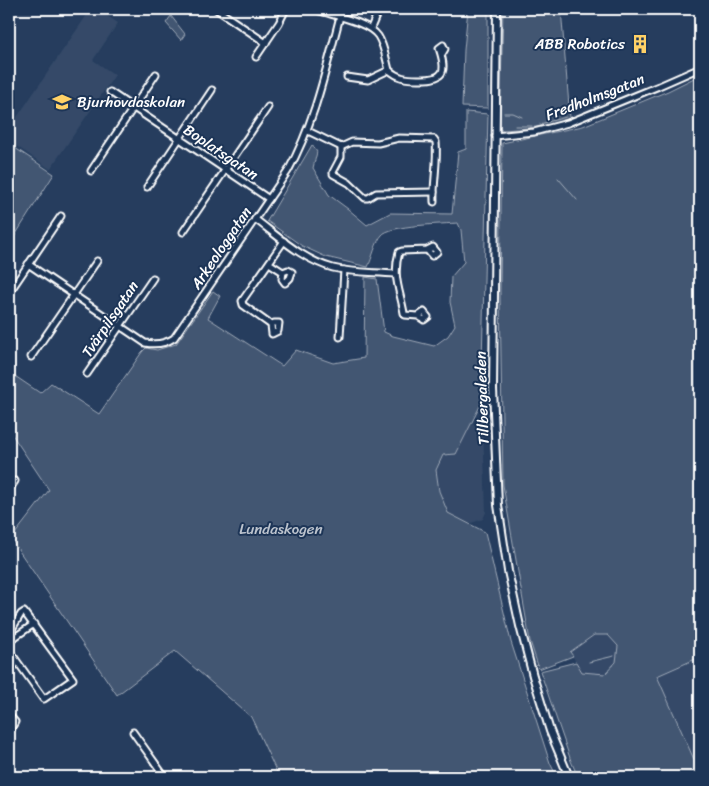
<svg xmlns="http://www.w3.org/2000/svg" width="709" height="786" font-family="Sriracha,sans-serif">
  <rect width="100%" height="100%" fill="#263d5e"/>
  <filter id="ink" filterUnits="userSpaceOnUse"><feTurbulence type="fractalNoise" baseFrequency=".02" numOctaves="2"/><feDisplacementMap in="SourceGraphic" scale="10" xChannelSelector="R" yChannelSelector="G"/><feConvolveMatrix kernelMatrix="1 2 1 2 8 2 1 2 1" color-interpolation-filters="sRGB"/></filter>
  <g filter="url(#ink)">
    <g fill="#344a68">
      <path d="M91,9h6l21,14 -25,37 22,15 -65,94 -41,-28v-12z"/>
      <path d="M471,424l12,3 3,85 -3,7 -15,5 -21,-11 -8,-22 -3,-21 7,-16h13z"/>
      <path d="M594,635h14l10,11 -2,16 -11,12 -23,-2 -12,-20z"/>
      <path d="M700,657v116l-43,-97z"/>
    </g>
    <g fill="#425672" stroke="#a0aab8">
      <path d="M468,9h20v99l-26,-1 2,-57z"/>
      <path d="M503,9h58l9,109c-23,9 -46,11 -70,12z"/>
      <path d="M171,16l14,18 -4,6 -15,-17z"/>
      <path d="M700,75v582l-43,19 43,97v4h-122l-7,-16 -31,-90 36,-9 6,10 23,2 11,-12 2,-16 -10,-11h-14l-24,17 3,4 -34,13 -9,-28 -27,-156 -3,-193 2,-149 81,-17 85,-35z"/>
      <path d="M466,112l22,2 -6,249 1,37 -27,54 -13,1 -7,15 3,21 9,22 37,19 26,110 39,121 7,14h-278l-28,-60 -76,-66 -58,44 -106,-156 38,-49 -40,-60v-58l31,21 11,-10 48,31 43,-62 4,-4 11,2 19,-6 37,-53 7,5 -12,22 74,48 14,-16 37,13 31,-5 1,-81 12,2 7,53 9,4 41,10 14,-10 7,-11 -5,-23 1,-25 13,-15 -3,-32 -3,-7c-13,1 -69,2 -76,12 -6,6 -10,24 -14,32l-42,-10 -24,-11 -35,-25 45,-76 5,7 -4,16 16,27 19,14 19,16 23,-12 62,1 6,-62 8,-3z"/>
      <path d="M9,144l45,30 -45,71z"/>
    </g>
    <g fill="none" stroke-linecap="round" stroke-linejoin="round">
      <g stroke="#a4aebb" stroke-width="1">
        <path d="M504,113h9l9,4"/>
        <path d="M540,124l26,-7"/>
        <path d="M515,126h17"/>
        <path d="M558,178l19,22"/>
        <path d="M589,662l25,-6"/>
      </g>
      <g stroke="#fff" stroke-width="9">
        <g id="minor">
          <path d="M216,9l50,34"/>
          <path d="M318,9l2,2c16,5 48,11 58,25 6,9 8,23 11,34 9,8 17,9 29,9 27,1 29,-7 21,-31l4,-3 2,4 -3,5"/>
          <path d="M371,28l8,-19"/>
          <path d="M256,57l23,-34 7,-14"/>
          <path d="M347,77l21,3 21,-10"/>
          <path d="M110,92l159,107"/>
          <path d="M308,131l33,16"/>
          <path d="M495,136l39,-4 34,-9 91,-37 41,-18"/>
          <path d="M341,147l11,-5 26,1 21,-5 35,1 2,3c2,20 -3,40 -2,60"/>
          <path d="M341,147v10l-8,15v2l16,9 16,15h3l8,-5 58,-1"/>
          <path d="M91,171l65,-97"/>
          <path d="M147,187l65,-97"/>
          <path d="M255,219c24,18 48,41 78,49 20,5 42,4 62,6"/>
          <path d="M183,232l85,-125"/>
          <path d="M269,263l14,9 -1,7 3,4 5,-5 2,-6 -4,-2 -5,2"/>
          <path d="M28,264l117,79c11,2 20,1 29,-5l114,-167c28,-51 39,-107 54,-162"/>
          <path d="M9,293l52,-77"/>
          <path d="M418,316l6,4 4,-3 -4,-5 -6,4 -13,-1 -1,-2c-4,-23 -12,-36 -5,-61l3,-1 25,-1 6,-3 4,5 -5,4 -5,-6"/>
          <path d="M274,323h5l-1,8 -6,3 -1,-9z"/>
          <path d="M271,325l-28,-20 -1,-4 42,-60"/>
          <path d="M340,337l4,-67"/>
          <path d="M31,357l66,-96"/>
          <path d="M87,374l66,-96"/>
          <path d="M9,490l6,-9"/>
          <path d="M9,634l12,-20 3,-2 49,67 -29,20 -35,-49"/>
          <path d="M9,641l25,-17"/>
          <path d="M9,715l6,7 -6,10"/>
          <path d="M133,732l32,45"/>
        </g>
      </g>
      <g stroke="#fff" stroke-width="10">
        <path id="major" d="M497,9l-4,380 5,116 10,66 12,55 13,50 17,55 19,46"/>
      </g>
      <use href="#minor" stroke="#1d3557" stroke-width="5"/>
      <use href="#major" stroke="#1d3557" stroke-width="6"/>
    </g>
  </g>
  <defs>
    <g id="building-bare" transform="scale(1.5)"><path d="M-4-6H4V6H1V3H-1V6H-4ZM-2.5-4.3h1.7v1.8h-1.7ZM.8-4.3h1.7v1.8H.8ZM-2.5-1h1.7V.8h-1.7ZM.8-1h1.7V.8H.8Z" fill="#ffd166" stroke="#1d3557" stroke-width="2.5" paint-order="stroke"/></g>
    <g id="school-bare" transform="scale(1.5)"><path d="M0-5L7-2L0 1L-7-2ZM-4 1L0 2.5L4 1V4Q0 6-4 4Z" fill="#ffd166" stroke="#1d3557" stroke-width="2.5" paint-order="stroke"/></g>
  </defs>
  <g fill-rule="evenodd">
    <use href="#building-bare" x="640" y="44"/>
    <use href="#school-bare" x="62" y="102"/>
  </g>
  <g text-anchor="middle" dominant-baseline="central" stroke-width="4" stroke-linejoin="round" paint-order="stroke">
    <g font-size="15" fill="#fff" stroke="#1d3557" text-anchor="end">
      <text x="625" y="44">ABB Robotics</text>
      <text x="77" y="102" text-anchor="start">Bjurhovdaskolan</text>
    </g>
    <g font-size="15" fill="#fff" stroke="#1d3557">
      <text transform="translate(595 97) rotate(-21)">Fredholmsgatan</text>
      <text transform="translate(221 152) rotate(34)">Boplatsgatan</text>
      <text transform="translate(221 248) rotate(-56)">Arkeologgatan</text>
      <text transform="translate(110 319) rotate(-56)">Tvärpilsgatan</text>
      <text transform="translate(482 398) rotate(-92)">Tillbergaleden</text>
    </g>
    <g font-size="15" fill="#bdc4ce" stroke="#1d3557">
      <text x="281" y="529">Lundaskogen</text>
    </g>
  </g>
  <rect width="709" height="786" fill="none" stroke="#1d3557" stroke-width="30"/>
  <rect x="15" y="15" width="679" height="756" fill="none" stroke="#fff" stroke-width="2" filter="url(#ink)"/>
</svg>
